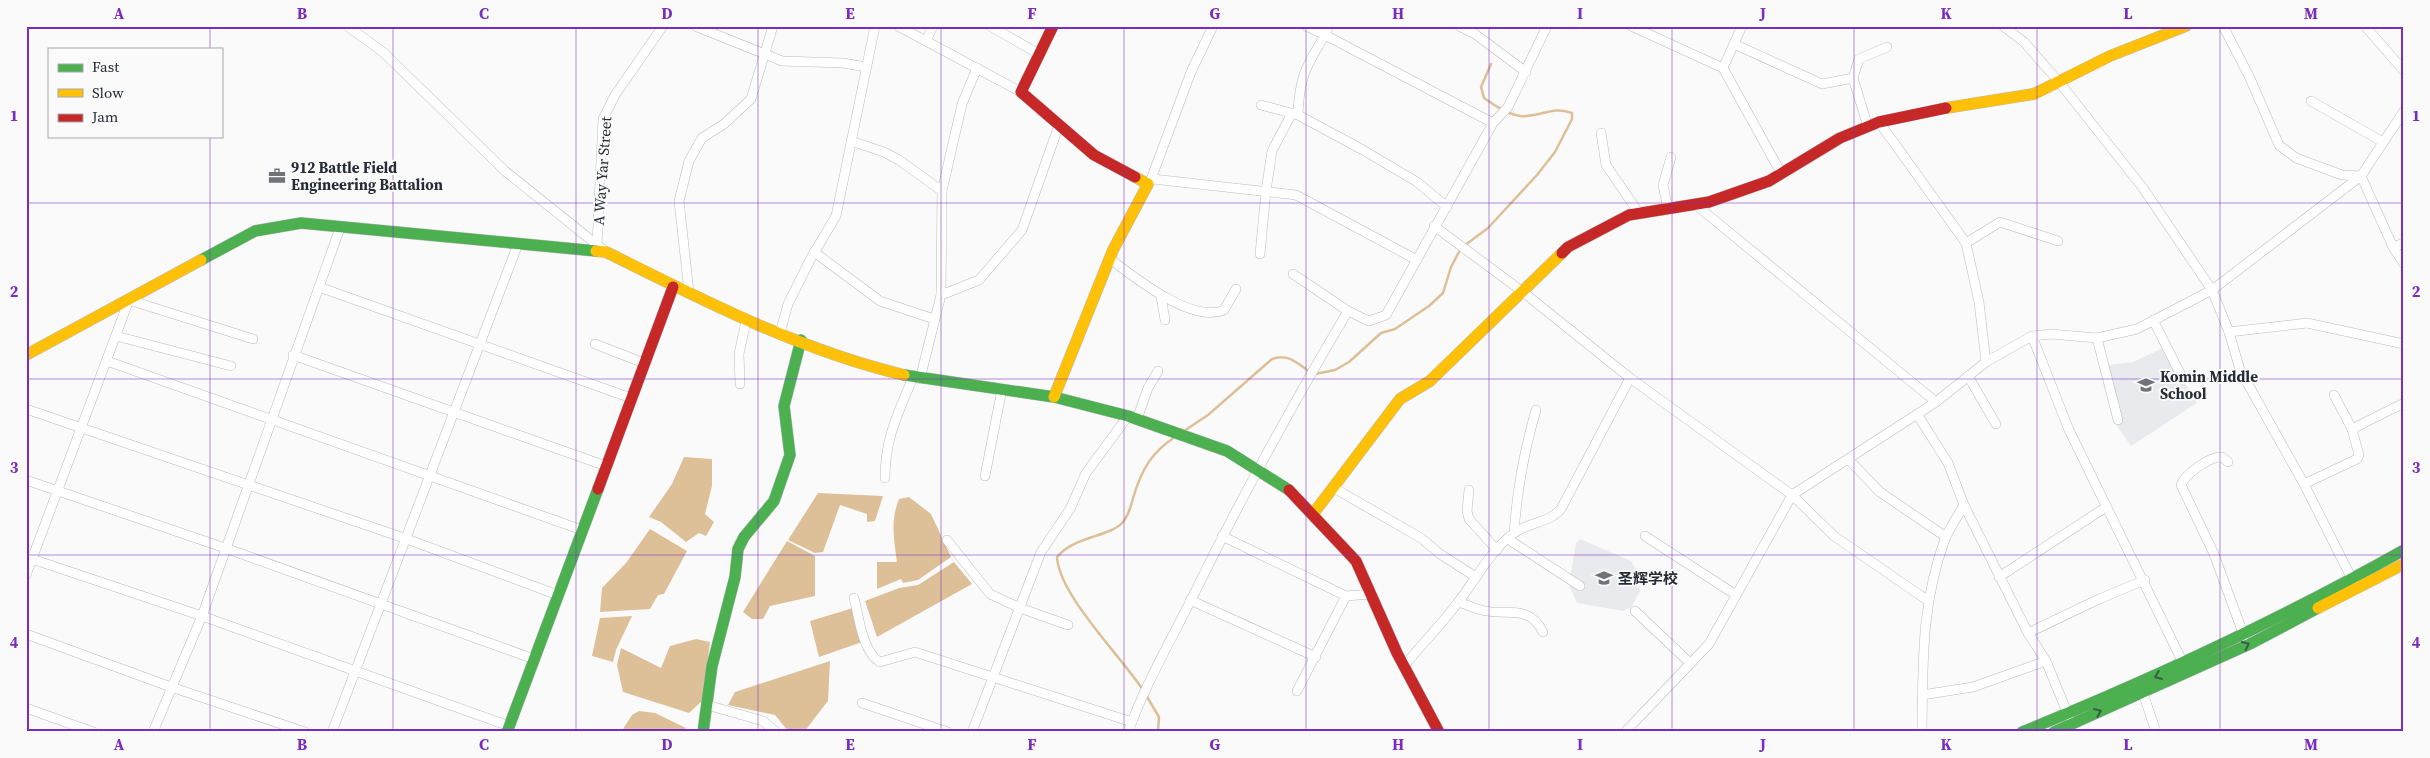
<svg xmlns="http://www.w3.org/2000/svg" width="2430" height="758" font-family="'Source Serif 4','Noto Sans SC',serif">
  <rect width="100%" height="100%" fill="#fafafa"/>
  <g fill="#e8eaee">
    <path d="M2163,348l34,55 -66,43 -14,-20 -16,-60 32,-4z"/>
    <path d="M1580,539l51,22 5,9 4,22 -9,15 -8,4 -46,-8 -8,-18 7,-42z"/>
  </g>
  <g fill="#dec098">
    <path d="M684,457l28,2v27l-7,28 9,8 -8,14 -7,-3 -13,9 -25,-20 -12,-5 23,-33z"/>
    <path d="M818,493l65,3 -8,25 -8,1v-8l-27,-9 -17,47 -8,1 -27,-13z"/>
    <path d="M909,497l22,17 20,43 -33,23 -15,3 -2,-4 -24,10v-27h20c-3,-23 -7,-41 2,-63z"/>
    <path d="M650,529l37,22 -23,43 -6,1 -8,14 -50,3 2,-24 24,-25z"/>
    <path d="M787,541l28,15v40l-45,10 -7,13h-11l-9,-7z"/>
    <path d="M954,562l18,22 -95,53 -12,-36 34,-13 19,-3z"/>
    <path d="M853,608l12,33 -46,16 -9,-36z"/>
    <path d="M632,616l-16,34 -3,12 -21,-6 8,-38z"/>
    <path d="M696,639l14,3 -7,58 -14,13 -66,-21 -6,-27 4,-17 40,20 9,-22z"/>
    <path d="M830,661l-2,40 -24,31h-15l-14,-17 -47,-10 7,-13z"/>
    <path d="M639,711l16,2 31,15 -3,4h-62l11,-17z"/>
  </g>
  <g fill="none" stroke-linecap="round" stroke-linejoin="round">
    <g stroke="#dec098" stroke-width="2.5">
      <path d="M1464,246l24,-18 49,-53 18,-23 17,-33v-6c-18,-8 -34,5 -52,3 -13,-2 -26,-11 -36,-18l-3,-11 10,-23"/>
      <path d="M1315,374l20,-4 14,-8 32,-29 14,-4 34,-23 14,-13 8,-26 9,-17"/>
      <path d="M1184,431l24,-16 64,-56c16,-6 25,4 38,13"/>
      <path d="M1143,690c-23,-35 -84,-95 -86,-133 17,-21 52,-20 65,-34 7,-7 9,-18 12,-28 8,-26 18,-43 41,-58"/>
      <path d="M1146,695l13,22 -1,15"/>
    </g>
    <g stroke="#babcc1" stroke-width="10">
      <g id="street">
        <path d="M347,26l36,26 122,119 101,81"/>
        <path d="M695,26l87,35 61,2 23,4"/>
        <path d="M898,26l123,66"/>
        <path d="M990,26l49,28"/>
        <path d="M1459,26l16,8 51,38"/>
        <path d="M1631,26l92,42 58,105"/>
        <path d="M2003,26l21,16 35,40 84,106 69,102 17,42 11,38 64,114 50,99"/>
        <path d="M2223,26l26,50 30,69 17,13 46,17 19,1 32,71 11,17"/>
        <path d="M2365,26l39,45"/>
        <path d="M926,41l7,-15"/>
        <path d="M1734,44l88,40 31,-6"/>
        <path d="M1723,68l19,-42"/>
        <path d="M2311,101l72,41"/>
        <path d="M1261,105l37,10 65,35 54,32 30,25"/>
        <path d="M1298,115c1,-37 8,-49 27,-80l-19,-9"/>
        <path d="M1879,122l87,121 13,59 7,60"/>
        <path d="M1493,123l15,-16 39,-81"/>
        <path d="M1868,127l-15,-49 6,-19 28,-12"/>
        <path d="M1601,133l5,32 33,48"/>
        <path d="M851,141l33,11 15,8 43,31"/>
        <path d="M1153,179l143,16 121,65"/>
        <path d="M1150,182l41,-110 22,-46"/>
        <path d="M1696,205l240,197"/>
        <path d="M1668,209l-5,-24 8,-28"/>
        <path d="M1434,226l89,66 107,86 162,117 42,41 93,64"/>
        <path d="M1966,243l34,-21 58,19"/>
        <path d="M597,244l6,-125 12,-24 48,-69"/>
        <path d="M2393,247l11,-4"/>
        <path d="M814,252l66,49 54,18"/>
        <path d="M1260,254l6,-63 6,-40 20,-38"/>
        <path d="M1110,259c24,18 82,65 114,51l12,-21"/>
        <path d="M1293,274l55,37 21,10 17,-6 107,-192 -168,-88 4,-9"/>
        <path d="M319,287l312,111"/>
        <path d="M689,292l-10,-91 10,-40 13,-23 22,-14 27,-25 22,-73"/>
        <path d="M941,295l38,-15 43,-50 37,-105"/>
        <path d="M1161,296l4,24"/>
        <path d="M2153,320l29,57"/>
        <path d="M2229,332l78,-9 97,21"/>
        <path d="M780,333l8,-29 23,-46 25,-42 39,-190"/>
        <path d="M116,336l115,30"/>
        <path d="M2032,336l37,94 117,239"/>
        <path d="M2097,338l21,82"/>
        <path d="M595,344l49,19"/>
        <path d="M293,355l313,111"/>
        <path d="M107,361l475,169"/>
        <path d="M1968,376l28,48"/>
        <path d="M920,379l21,-84 1,-104 20,-87 15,-36"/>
        <path d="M740,384l-1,-30 7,-33"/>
        <path d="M26,409l378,129 154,57"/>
        <path d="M1917,414l31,49 16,42 64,128 18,28 23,56"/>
        <path d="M1137,419l11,-31 10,-17"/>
        <path d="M2352,429l52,-26"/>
        <path d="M1848,459l32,33 66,45"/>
        <path d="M2228,462l-6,-5c-12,-1 -37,17 -41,28l33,69 30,82"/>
        <path d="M985,476l17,-87"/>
        <path d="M885,478c0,-40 13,-64 28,-101"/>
        <path d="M26,480l199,68 309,111"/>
        <path d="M2304,484l53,-25 2,-4 -7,-26 -18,-34"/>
        <path d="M1332,487l89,51 19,16 36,23"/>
        <path d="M1469,490l-2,21 2,8 28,31"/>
        <path d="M1514,533c3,-43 10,-82 22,-123"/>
        <path d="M1222,536l124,60"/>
        <path d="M1645,536l91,59"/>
        <path d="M1508,539l72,47"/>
        <path d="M947,540l43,54 30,14 48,17"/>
        <path d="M26,557l176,59 307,110"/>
        <path d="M26,575l103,-275 124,39"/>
        <path d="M1999,577l107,-70"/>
        <path d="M854,598c5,18 8,54 26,64l35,-10 217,70"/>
        <path d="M1190,600l126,57"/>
        <path d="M1458,602c8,2 15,6 23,8 26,7 47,-7 62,22"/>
        <path d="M1635,611l55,52"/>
        <path d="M2028,633l71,-34 46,-19"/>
        <path d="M26,634l145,53 134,45"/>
        <path d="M1404,666c18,-22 38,-42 55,-65 17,-22 32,-51 55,-68 15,-11 35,-10 47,-24l69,-131"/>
        <path d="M1297,691l49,-95 25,-2"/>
        <path d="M2143,693l13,39"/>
        <path d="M1922,695l51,-8 73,-26"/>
        <path d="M862,703l86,29"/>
        <path d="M707,705l56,16 13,11"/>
        <path d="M26,708l67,24"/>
        <path d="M153,732l49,-116 138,-388"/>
        <path d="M332,732l186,-488"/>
        <path d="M972,732l69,-180 29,-43 16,-36 42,-57"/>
        <path d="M1128,732c17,-47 42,-90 64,-134 48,-98 100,-193 156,-287"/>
        <path d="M1625,732l84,-88 83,-149 144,-93 50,-40 46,-26 19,-2 46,4 40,-9 75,-39 149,-114 43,-65"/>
        <path d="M1922,732c1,-70 -1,-127 23,-193 5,-12 13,-23 19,-34"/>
      </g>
    </g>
    <g stroke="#babcc1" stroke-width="12">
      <g id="fast">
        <path d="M201,260l54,-29 46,-8 295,28"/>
        <path d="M904,375l150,22 74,19 99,35 62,39"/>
        <path d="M507,732l91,-243"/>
        <path d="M703,732l9,-66 23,-89 3,-28 6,-12 30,-36 16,-46 -6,-49 17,-66"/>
        <path d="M2022,732c131,-53 259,-113 382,-182"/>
        <path d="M2054,732l198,-89 66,-35"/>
      </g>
    </g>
    <g stroke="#babcc1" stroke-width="12">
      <g id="slow">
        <path d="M1946,108l88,-14 76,-38 76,-30"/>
        <path d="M596,251l10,1c97,48 193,98 298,123"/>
        <path d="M26,355l175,-95"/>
        <path d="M1054,397l59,-147 35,-66 -13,-7"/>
        <path d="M1313,514l87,-115 30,-18 132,-128"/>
        <path d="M2318,608l86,-44"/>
      </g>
    </g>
    <g stroke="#babcc1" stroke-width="12">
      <g id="jam">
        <path d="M1053,26l-32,66 73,63 41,22"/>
        <path d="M1562,253l6,-6 61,-32 80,-13 60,-21 71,-43 39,-16 67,-14"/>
        <path d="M598,489l75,-202"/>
        <path d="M1289,490l67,71 41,92 42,79"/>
      </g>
    </g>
    <use href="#street" stroke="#fefefe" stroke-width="9"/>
    <use href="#fast" stroke="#4caf50" stroke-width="11"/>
    <use href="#slow" stroke="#ffc107" stroke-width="11"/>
    <use href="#jam" stroke="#c62828" stroke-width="11"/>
  </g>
  <defs><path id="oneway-chevron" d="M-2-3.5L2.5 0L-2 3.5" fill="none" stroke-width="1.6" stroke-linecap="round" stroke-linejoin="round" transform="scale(1.25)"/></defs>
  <g stroke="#366040">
    <use href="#oneway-chevron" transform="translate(2246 645) rotate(-25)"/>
    <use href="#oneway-chevron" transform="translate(2158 676) rotate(157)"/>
    <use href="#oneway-chevron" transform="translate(2098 712) rotate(-23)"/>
  </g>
  <path fill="none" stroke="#7b2cbf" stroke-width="1" stroke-opacity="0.55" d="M210,26v23M393,26v706M576,26v706M758,26v706M941,26v706M1124,26v706M1306,26v706M1489,26v706M1672,26v706M1854,26v706M2037,26v706M2220,26v706M210,136v596M26,203h2378M26,379h2378M26,555h2378"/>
  <defs>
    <g id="office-bare" transform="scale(1.35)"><path d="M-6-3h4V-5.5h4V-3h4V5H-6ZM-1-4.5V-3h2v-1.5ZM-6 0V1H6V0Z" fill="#71737a" stroke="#fafafa" stroke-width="2.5" paint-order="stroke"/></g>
    <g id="school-bare" transform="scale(1.35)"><path d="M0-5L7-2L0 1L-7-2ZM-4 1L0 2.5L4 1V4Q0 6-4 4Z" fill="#71737a" stroke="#fafafa" stroke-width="2.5" paint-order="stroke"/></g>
  </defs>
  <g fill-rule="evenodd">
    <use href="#office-bare" x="277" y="176"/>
    <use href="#school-bare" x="2146" y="385"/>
    <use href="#school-bare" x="1604" y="578"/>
  </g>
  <g text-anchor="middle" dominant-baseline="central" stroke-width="4" stroke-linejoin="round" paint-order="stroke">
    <g font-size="15" font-weight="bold" fill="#272b35" stroke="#fafafa" text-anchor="start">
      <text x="291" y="167">912 Battle Field<tspan x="291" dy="17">Engineering Battalion</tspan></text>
      <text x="2160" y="376">Komin Middle<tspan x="2160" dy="17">School</tspan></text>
      <text x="1618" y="578">圣辉学校</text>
    </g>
    <g font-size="15" fill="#272b35" stroke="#fafafa">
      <text transform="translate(602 171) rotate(-86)">A Way Yar Street</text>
    </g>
  </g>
  <rect width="2430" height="758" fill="none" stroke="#fafafa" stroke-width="55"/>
  <rect x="48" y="48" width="175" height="90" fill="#fafafa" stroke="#a6a7ab"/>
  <rect x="58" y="64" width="25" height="8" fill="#4caf50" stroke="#a6a7ab"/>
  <text x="92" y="72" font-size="15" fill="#272b35">Fast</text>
  <rect x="58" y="89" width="25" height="8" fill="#ffc107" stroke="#a6a7ab"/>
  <text x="92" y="98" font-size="15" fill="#272b35">Slow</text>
  <rect x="58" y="114" width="25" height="8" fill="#c62828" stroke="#a6a7ab"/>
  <text x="92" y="122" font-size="15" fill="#272b35">Jam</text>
  <rect x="28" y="28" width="2374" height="702" fill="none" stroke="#7b2cbf" stroke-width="2"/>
  <g font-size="16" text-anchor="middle" font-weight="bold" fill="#7b2cbf">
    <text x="119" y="19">A</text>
    <text x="302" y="19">B</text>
    <text x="484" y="19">C</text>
    <text x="667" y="19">D</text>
    <text x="850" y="19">E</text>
    <text x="1032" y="19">F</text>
    <text x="1215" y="19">G</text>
    <text x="1398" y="19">H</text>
    <text x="1580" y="19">I</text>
    <text x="1763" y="19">J</text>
    <text x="1946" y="19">K</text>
    <text x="2128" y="19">L</text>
    <text x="2311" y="19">M</text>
    <text x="14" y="121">1</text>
    <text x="2416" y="121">1</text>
    <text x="14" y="297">2</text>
    <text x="2416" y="297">2</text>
    <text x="14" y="473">3</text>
    <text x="2416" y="473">3</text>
    <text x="14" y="648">4</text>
    <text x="2416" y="648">4</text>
    <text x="119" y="750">A</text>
    <text x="302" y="750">B</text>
    <text x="484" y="750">C</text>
    <text x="667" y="750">D</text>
    <text x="850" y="750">E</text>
    <text x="1032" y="750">F</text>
    <text x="1215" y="750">G</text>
    <text x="1398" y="750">H</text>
    <text x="1580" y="750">I</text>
    <text x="1763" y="750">J</text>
    <text x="1946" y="750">K</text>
    <text x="2128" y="750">L</text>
    <text x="2311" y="750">M</text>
  </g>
</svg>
